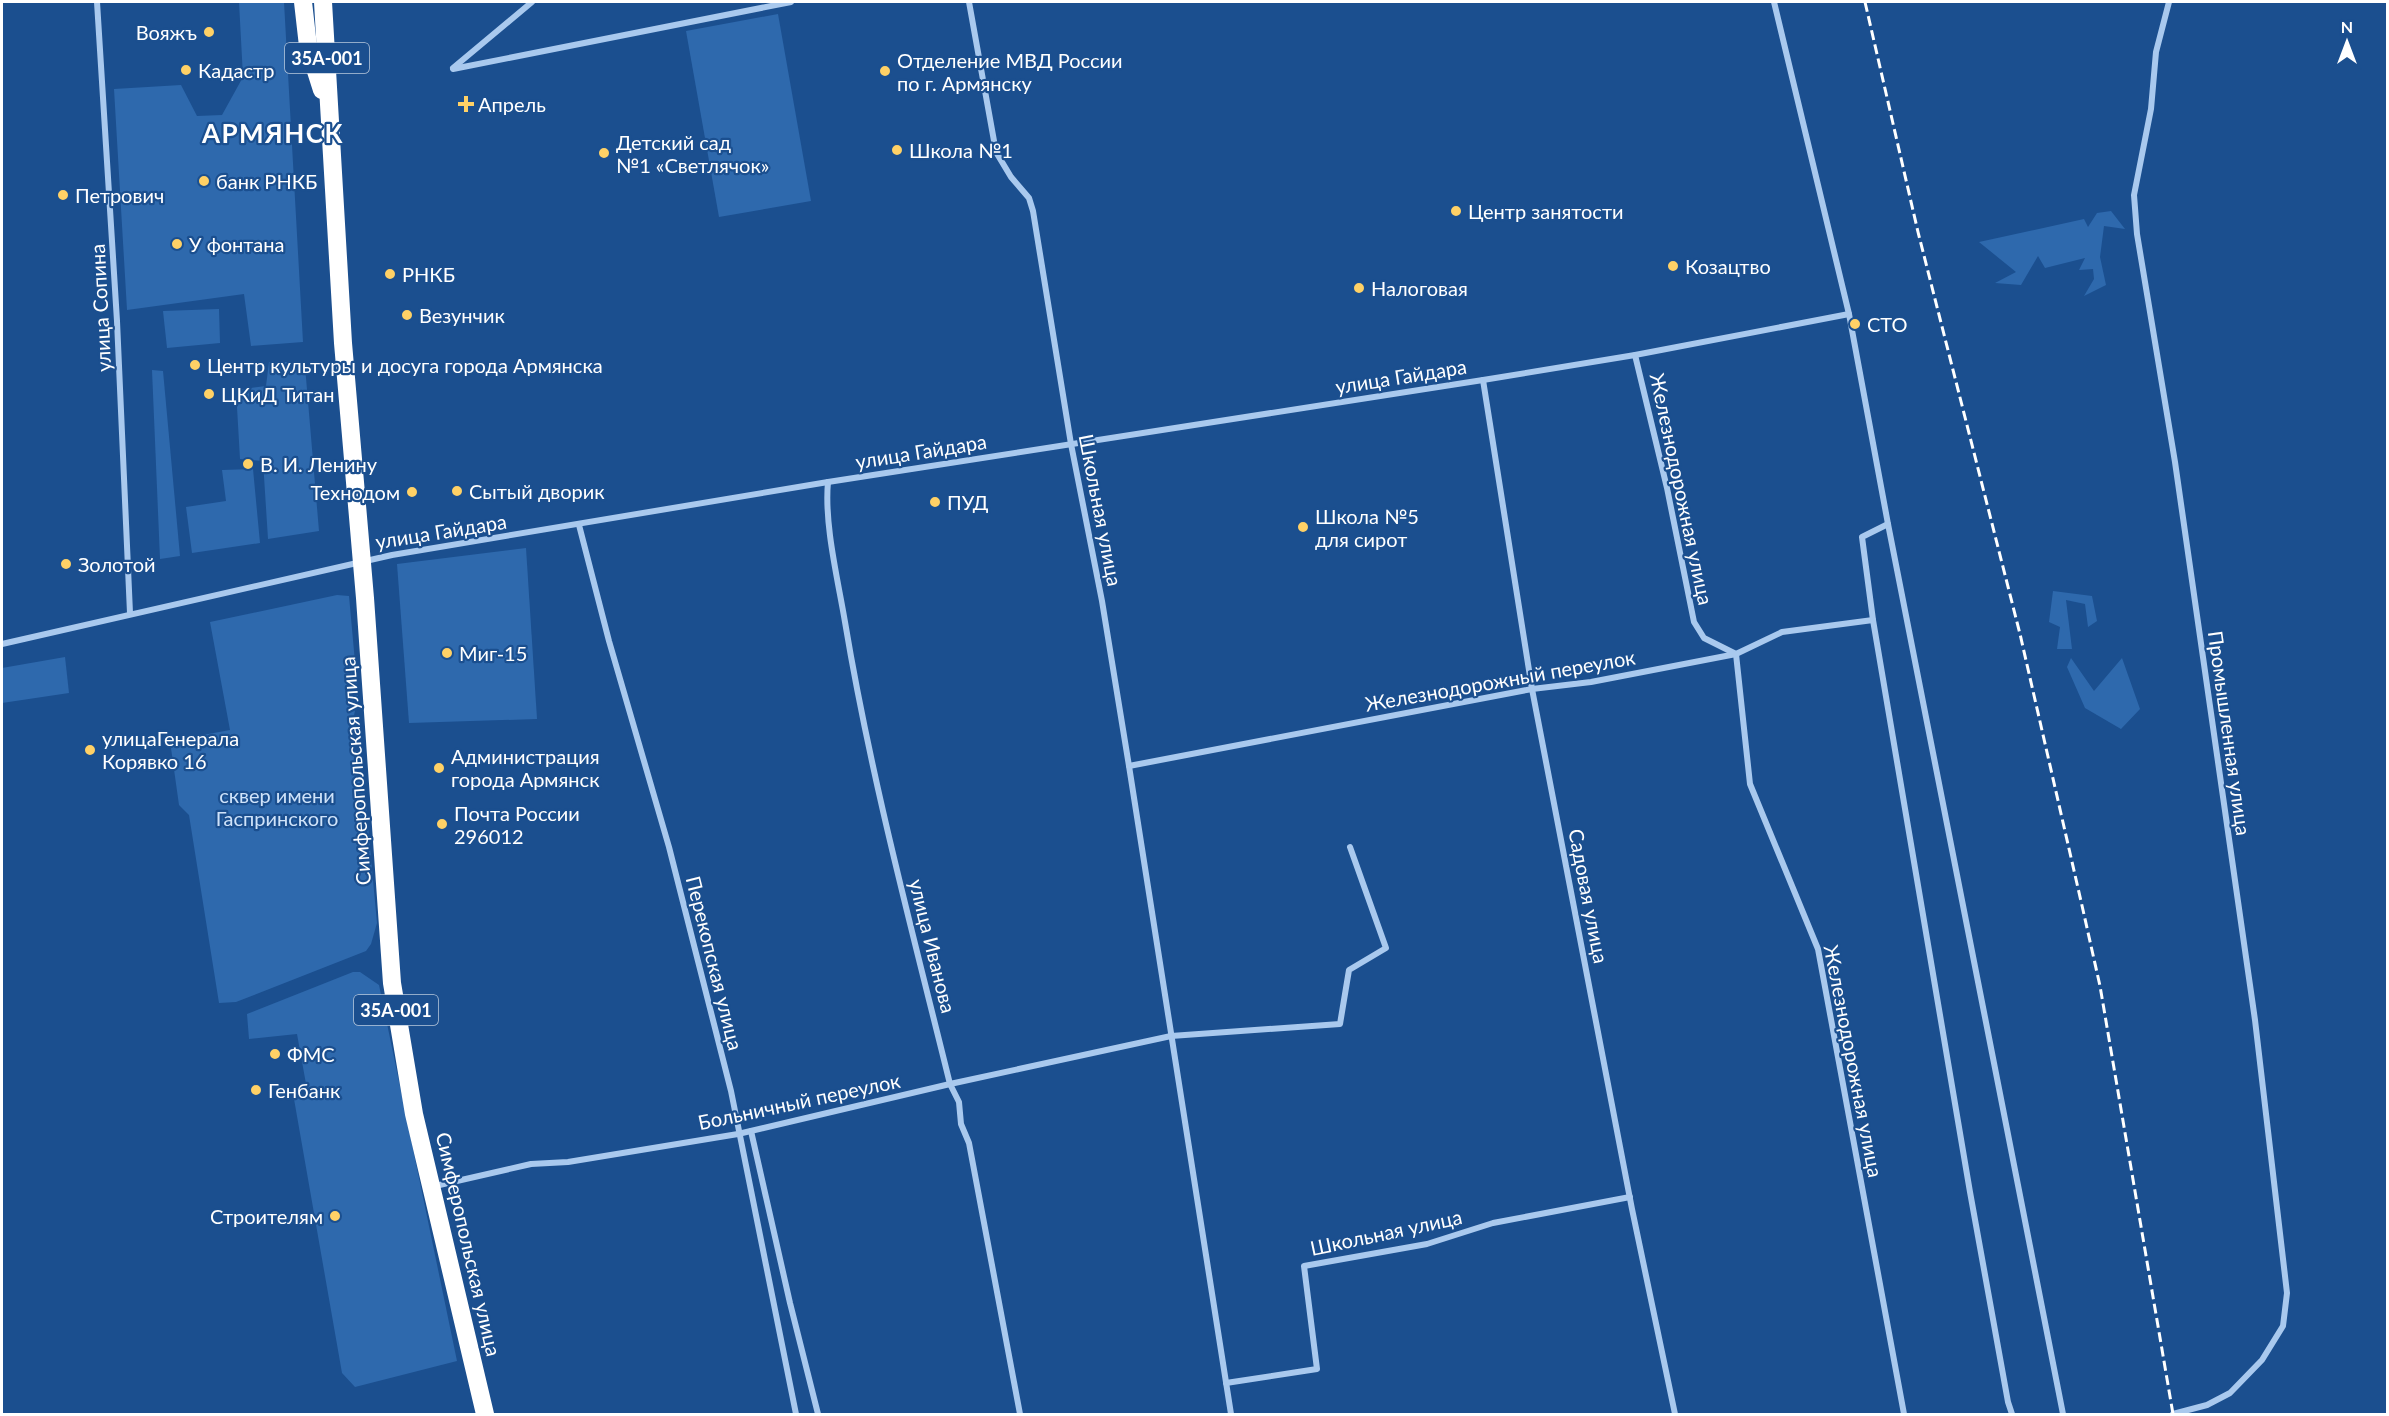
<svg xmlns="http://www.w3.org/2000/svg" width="2389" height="1416" font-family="Lato,sans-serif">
  <rect width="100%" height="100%" fill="#1b4f8f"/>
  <g fill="#2e69ad">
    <path d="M239,2h45l19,340 -52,4 -7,-52 -117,16 -13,-221 67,-4 16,31 25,-1 21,-38z"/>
    <path d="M778,14l33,187 -92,16 -33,-186z"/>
    <path d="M2111,211l14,18 -21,-3 -4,31 6,28 -22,11 10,-17 -1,-10 -14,1 6,-12 -40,10 -7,-12 -17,29 -26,-2 21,-11 -37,-30 105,-23 4,8 9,-14z"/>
    <path d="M219,309l1,34 -53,5 -4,-37z"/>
    <path d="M269,362h25l4,4h7l14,165 -51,8 -5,-78 -23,-2 -4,-69 30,-4z"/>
    <path d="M152,370l11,1 17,185 -20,3z"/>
    <path d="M253,469l7,74 -68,10 -6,-46 40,-6 -4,-31z"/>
    <path d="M526,548l11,171 -128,4 -12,-159z"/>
    <path d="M2053,591l39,5 5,25 -9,6 -3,-23 -19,-4 6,49h-15l3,-22 -11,-5z"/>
    <path d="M337,595l12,1 9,99 -6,31 4,34 8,23 13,140 -6,21 -5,7 -130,51 -17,1 -30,-188 -10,-10 -9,-64 60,-11 -20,-108z"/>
    <path d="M65,657l4,36 -67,10v-35z"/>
    <path d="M2071,658l23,33 28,-33 18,51 -19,20 -36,-21 -18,-41z"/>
    <path d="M353,972h7l19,13 78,376 -102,26 -13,-14 -48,-274 14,-4 -11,-61 -48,5 -2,-25z"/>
  </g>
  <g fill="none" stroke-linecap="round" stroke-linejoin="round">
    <g stroke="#a9c9ee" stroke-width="6">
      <path d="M97,2l20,319 13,292"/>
      <path d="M969,2l27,150 15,25 18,21 4,13 38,233 31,157 27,165 102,648"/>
      <path d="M1774,2l75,312 39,210 175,890"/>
      <path d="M2169,2l-13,50 -5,57 -17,86 3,39 38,228 80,558 32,273 -4,33 -21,34 -32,33 -23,12 -34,9"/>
      <path d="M453,68l79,-66"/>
      <path d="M453,69l338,-67"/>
      <path d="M1635,355l32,133 27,134 10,16 32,16 14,130 68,165 86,465"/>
      <path d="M1483,380l49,309 100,520 43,205"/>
      <path d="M828,482c-4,42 10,98 17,140 26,156 67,308 105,462l9,18 2,22 8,19 51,271"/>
      <path d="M1888,524l-26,13 11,83 97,572 38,210 4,12"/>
      <path d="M579,525l30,116 60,206 62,244 65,323"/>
      <path d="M2,644l390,-89 436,-73 655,-102 152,-25 214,-41"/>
      <path d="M1129,766l403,-77 59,-7 145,-28 46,-22 91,-12"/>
      <path d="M751,1131l39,172 28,111"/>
      <path d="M435,1186l96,-22 37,-2 170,-28 212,-50 221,-48 169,-12 9,-54 37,-22 -36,-101"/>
      <path d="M1226,1383l91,-14 -13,-103 123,-22 66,-21 137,-26"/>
    </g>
    <g stroke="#fff" stroke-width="18">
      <path d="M303,2l5,44 14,44"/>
      <path d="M323,2l20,341 22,255 27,385 22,131 71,300"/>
    </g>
    <path stroke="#fff" stroke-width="3" stroke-dasharray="10 4.5" stroke-linecap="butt" d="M1865,2l53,230 102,402 63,276 17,76 73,428"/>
  </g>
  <g fill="#ffd166" stroke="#1b4f8f" stroke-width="2">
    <circle cx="209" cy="32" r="6"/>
    <circle cx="186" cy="70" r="6"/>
    <circle cx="885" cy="71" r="6"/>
    <path d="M463 95h6v6h6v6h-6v6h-6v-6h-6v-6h6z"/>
    <circle cx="897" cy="150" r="6"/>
    <circle cx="604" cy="153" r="6"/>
    <circle cx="204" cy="181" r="6"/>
    <circle cx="63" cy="195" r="6"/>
    <circle cx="1456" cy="211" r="6"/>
    <circle cx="177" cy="244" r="6"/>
    <circle cx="1673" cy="266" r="6"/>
    <circle cx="390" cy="274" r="6"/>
    <circle cx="1359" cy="288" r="6"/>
    <circle cx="407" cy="315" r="6"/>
    <circle cx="1855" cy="324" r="6"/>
    <circle cx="195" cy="365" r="6"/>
    <circle cx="209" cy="394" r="6"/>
    <circle cx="248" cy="464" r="6"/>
    <circle cx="457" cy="491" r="6"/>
    <circle cx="412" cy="492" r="6"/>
    <circle cx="935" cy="502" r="6"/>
    <circle cx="1303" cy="527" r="6"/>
    <circle cx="66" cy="564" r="6"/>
    <circle cx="447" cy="653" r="6"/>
    <circle cx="90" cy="750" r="6"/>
    <circle cx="439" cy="768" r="6"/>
    <circle cx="442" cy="824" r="6"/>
    <circle cx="275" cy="1054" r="6"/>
    <circle cx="256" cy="1090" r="6"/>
    <circle cx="335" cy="1216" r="6"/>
  </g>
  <g text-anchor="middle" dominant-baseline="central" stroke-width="4.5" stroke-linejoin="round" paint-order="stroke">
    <g fill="#1b4f8f" stroke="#bbcadd" stroke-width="1.5">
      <rect x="285" y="43" width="84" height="30" rx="4.5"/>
      <rect x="354" y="995" width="84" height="30" rx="4.5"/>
    </g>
    <g font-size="18" font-weight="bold" fill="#fff">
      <text x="327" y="58">35А-001</text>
      <text x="396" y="1010">35А-001</text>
    </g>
    <g font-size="20" fill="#fff" stroke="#1b4f8f" text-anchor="start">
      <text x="197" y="32" text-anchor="end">Вояжъ</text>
      <text x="897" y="60">Отделение МВД России<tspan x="897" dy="23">по г. Армянску</tspan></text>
      <text x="198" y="70">Кадастр</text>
      <text x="478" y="104">Апрель</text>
      <text x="616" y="142">Детский сад<tspan x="616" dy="23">№1 «Светлячок»</tspan></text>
      <text x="909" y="150">Школа №1</text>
      <text x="216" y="181">банк РНКБ</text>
      <text x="75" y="195">Петрович</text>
      <text x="1468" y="211">Центр занятости</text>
      <text x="189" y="244">У фонтана</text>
      <text x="1685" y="266">Козацтво</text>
      <text x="402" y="274">РНКБ</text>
      <text x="1371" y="288">Налоговая</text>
      <text x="419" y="315">Везунчик</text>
      <text x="1867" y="324">СТО</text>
      <text x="207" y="365">Центр культуры и досуга города Армянска</text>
      <text x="221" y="394">ЦКиД Титан</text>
      <text x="260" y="464">В. И. Ленину</text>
      <text x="469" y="491">Сытый дворик</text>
      <text x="400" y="492" text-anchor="end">Технодом</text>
      <text x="947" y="502">ПУД</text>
      <text x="1315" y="516">Школа №5<tspan x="1315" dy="23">для сирот</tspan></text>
      <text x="78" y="564">Золотой</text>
      <text x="459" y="653">Миг-15</text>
      <text x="102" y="738">улицаГенерала<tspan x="102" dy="23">Корявко 16</tspan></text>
      <text x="451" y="756">Администрация<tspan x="451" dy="23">города Армянск</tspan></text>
      <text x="454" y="813">Почта России<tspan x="454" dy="23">296012</tspan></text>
      <text x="287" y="1054">ФМС</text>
      <text x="268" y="1090">Генбанк</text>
      <text x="323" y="1216" text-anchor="end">Строителям</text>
    </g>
    <g font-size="20" fill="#fff" stroke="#1b4f8f">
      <text transform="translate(100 308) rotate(-93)">улица Сопина</text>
      <text transform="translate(1401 376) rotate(-9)">улица Гайдара</text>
      <text transform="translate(921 451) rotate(-9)">улица Гайдара</text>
      <text transform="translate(1682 489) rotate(78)">Железнодорожная улица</text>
      <text transform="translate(1101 510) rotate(79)">Школьная улица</text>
      <text transform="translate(441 531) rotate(-9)">улица Гайдара</text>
      <text transform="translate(1500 680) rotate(-10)">Железнодорожный переулок</text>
      <text transform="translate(2230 733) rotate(82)">Промышленная улица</text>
      <text transform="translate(355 771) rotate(-94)">Симферопольская улица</text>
      <text transform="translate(1589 896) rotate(79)">Садовая улица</text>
      <text transform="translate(933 946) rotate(76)">улица Иванова</text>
      <text transform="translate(715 963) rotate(76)">Перекопская улица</text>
      <text transform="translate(1854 1061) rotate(79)">Железнодорожная улица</text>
      <text transform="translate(799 1101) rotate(-12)">Больничный переулок</text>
      <text transform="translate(1386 1232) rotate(-12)">Школьная улица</text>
      <text transform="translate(469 1244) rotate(77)">Симферопольская улица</text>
    </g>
    <g font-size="20" fill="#cfe3fa" stroke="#1b4f8f">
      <text x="277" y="795">сквер имени<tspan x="277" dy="23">Гаспринского</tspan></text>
    </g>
    <g font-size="26" font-weight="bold" letter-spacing="1.5" fill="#fff" stroke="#1b4f8f">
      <text x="273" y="133">АРМЯНСК</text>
    </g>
  </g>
  <rect width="2389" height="1416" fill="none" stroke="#ffffff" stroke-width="6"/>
  <g transform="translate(2347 42)" stroke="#1b4f8f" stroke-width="4.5" paint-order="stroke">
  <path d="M0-4.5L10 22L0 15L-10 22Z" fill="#ffffff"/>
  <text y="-9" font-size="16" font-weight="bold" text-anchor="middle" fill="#ffffff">N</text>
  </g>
</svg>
